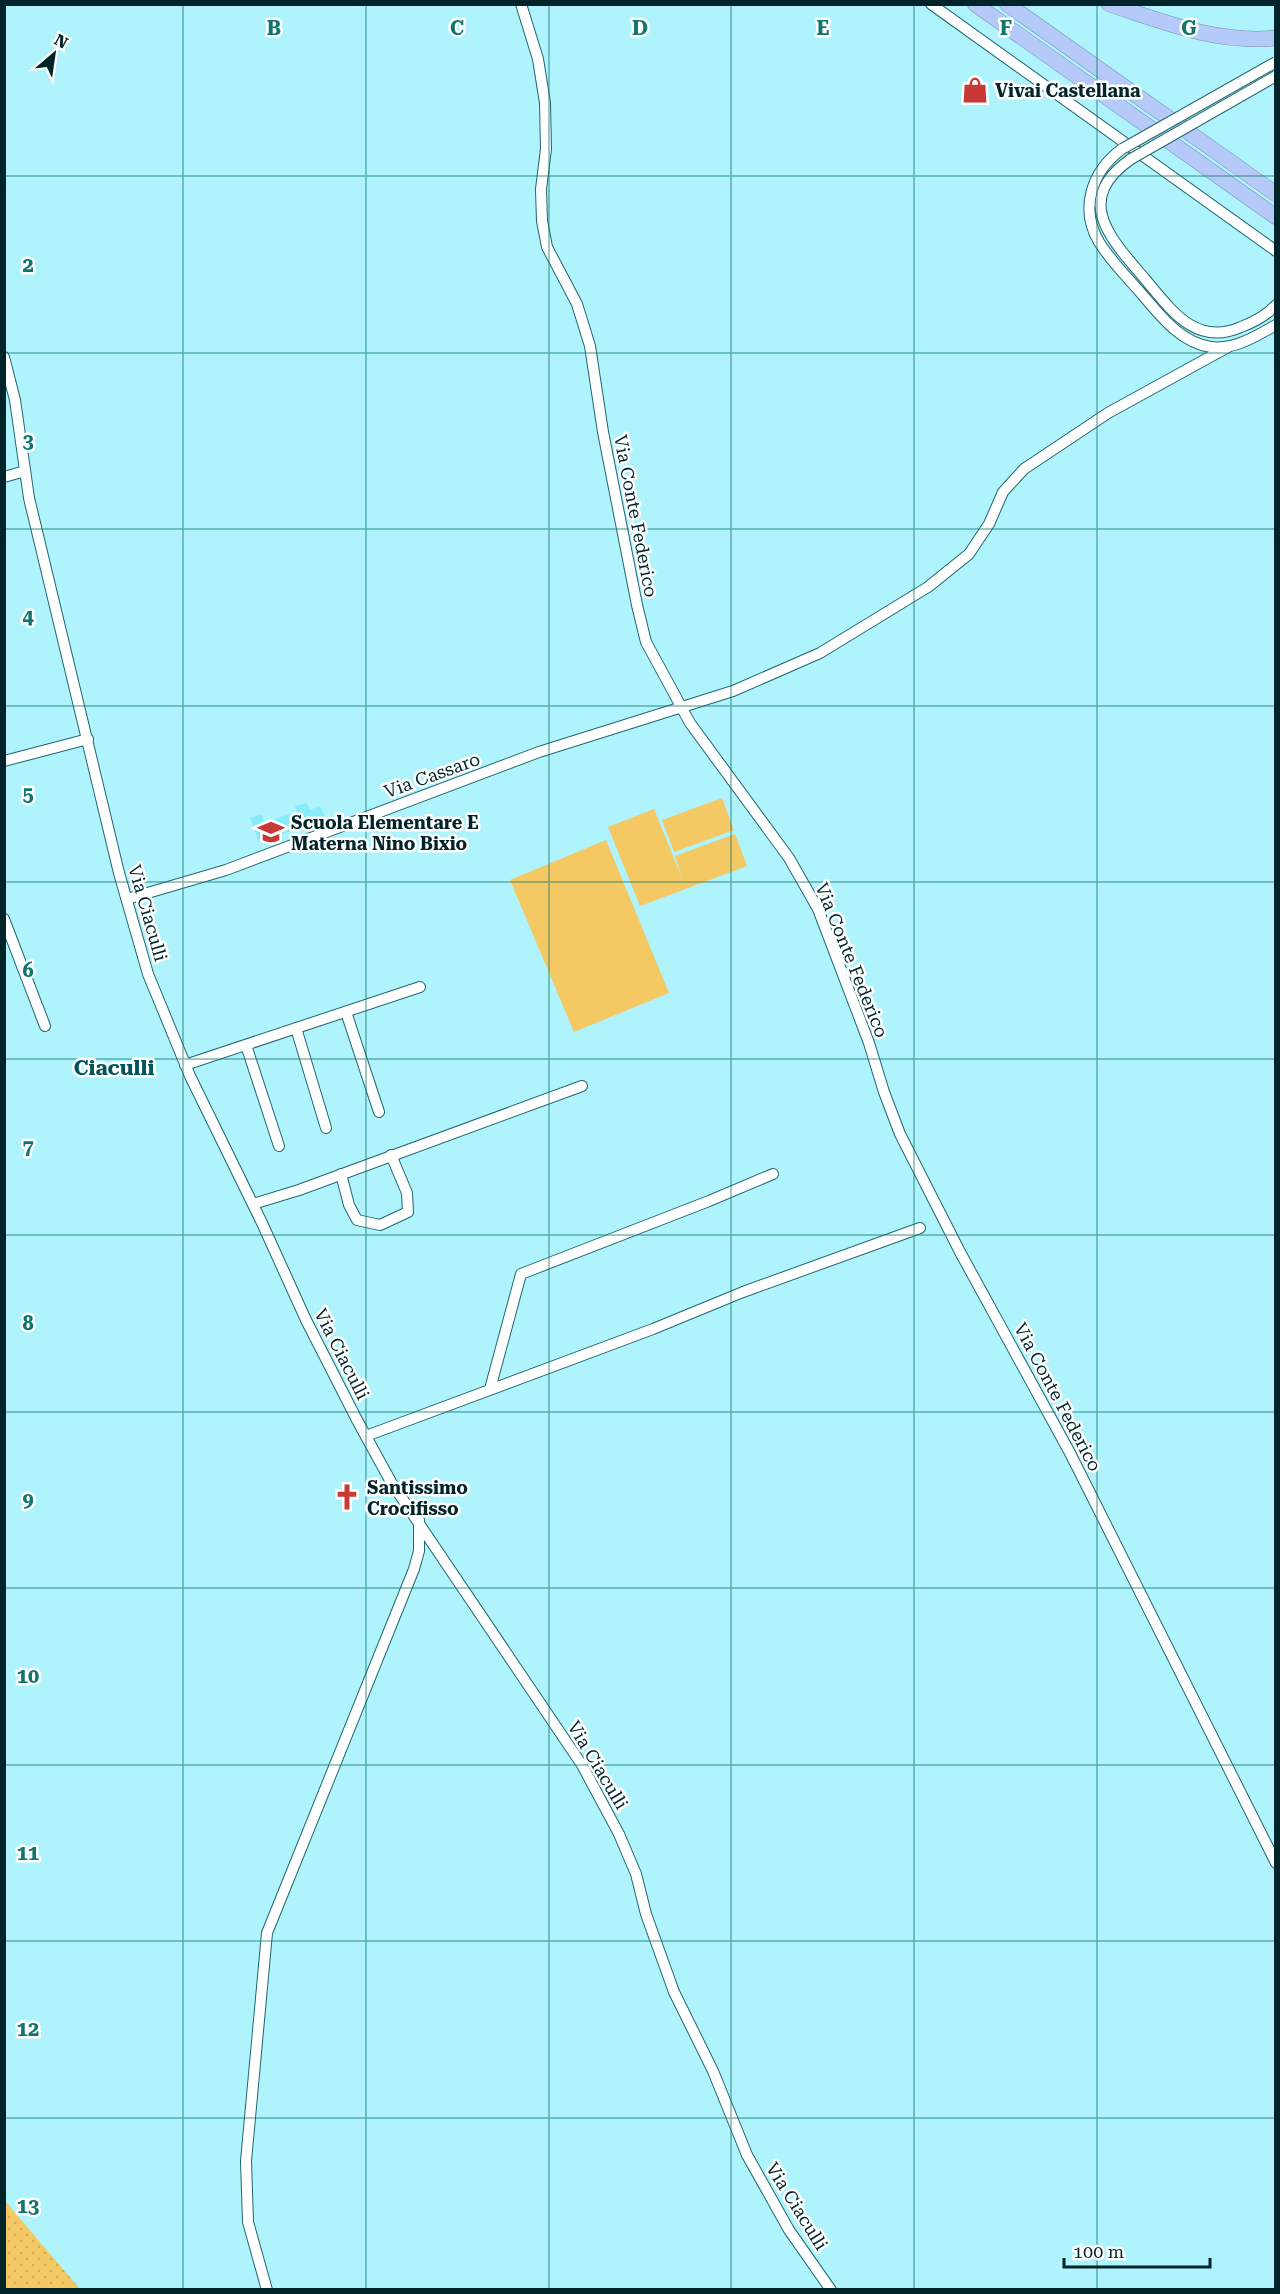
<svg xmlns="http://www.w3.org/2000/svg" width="1280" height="2294" font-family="'Roboto Serif',serif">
  <defs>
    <pattern id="grass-dots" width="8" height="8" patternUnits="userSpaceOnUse" patternTransform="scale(1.5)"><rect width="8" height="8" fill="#f4c863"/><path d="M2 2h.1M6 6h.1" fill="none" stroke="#cfac56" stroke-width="1.8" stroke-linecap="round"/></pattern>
  </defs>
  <rect width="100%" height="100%" fill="#aff3fc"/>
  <path fill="#87ecf8" d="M307,803l3,7 10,-4 6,13 -67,23 -9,-24 11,-4 4,8 32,-10 -2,-6z"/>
  <path fill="url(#grass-dots)" d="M5,2201l75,88h-75z"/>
  <g fill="#f4c863">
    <path d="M722,798l12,32 -60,22 -12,-32z"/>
    <path d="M654,809l28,69 -7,-22 60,-22 12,32 -107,40 -32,-79z"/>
    <path d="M606,840l63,153 -95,39 -64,-152z"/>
  </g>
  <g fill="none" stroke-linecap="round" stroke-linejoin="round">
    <g stroke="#21676f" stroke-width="12">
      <g id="minor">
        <path d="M521,4l17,55 7,44 1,46 -5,40 1,32 5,26 30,57 13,42 13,86 34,173 9,37 44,81 99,135 29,51 51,134 15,49 16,42 60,118 110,201 206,410"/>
        <path d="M931,4l345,247"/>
        <path d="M1122,149c-30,22 -43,59 -23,93 11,18 27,34 41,50 19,22 40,51 71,55 24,3 45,-11 65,-22"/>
        <path d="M1131,159c-59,41 -20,80 14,120 26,31 51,68 96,48 13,-5 26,-12 35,-22"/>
        <path d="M4,357l11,43 14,98 90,375 29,101 42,102 72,147 44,97 51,100 34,62 191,283 37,69 17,40 10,40 28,78 39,79 34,84 42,75 42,60"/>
        <path d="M4,477l21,-6"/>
        <path d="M4,761l84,-22"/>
        <path d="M127,899l99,-29 313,-118 194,-61 87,-38 108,-66 41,-33 20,-30 14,-32 21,-23 84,-56 120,-66"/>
        <path d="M4,919l41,107"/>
        <path d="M346,1012l33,100"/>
        <path d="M296,1028l30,100"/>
        <path d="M246,1045l33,101"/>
        <path d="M185,1065l235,-78"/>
        <path d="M341,1174l8,31 8,15 23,5 28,-13 -1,-19 -16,-38"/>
        <path d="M253,1204l46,-14 283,-104"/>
        <path d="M490,1389l31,-115 188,-73 64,-27"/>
        <path d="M366,1436l287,-107 90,-37 177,-64"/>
        <path d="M267,2290l-19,-68 -2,-61 21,-228 147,-364 5,-18v-31"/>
      </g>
    </g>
    <g stroke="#7690b0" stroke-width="16">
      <g id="highway">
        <path d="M975,4l301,213"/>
        <path d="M1007,4l269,190"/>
        <path d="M1109,4c55,18 108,40 167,34"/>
      </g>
    </g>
    <use href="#minor" stroke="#fff" stroke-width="10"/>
    <use href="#highway" stroke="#b5caf8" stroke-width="15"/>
    <g stroke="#21676f" stroke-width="12" stroke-linecap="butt">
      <g id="minor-bridge">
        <path d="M1122,149l154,-87"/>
        <path d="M1131,159l145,-83"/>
      </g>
    </g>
    <use href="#minor-bridge" stroke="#fff" stroke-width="10"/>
  </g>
  <path fill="none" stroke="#0f766e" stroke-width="1.5" stroke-opacity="0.55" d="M183,4v2286M366,4v2286M549,4v2286M731,4v2286M914,4v2286M1097,4v2286M4,176h1272M4,353h1272M4,529h1272M4,706h1272M4,882h1272M4,1059h1272M4,1235h1272M4,1412h1272M4,1588h1272M4,1765h1272M4,1941h1272M4,2118h1272"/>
  <defs>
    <g id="shop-bare" transform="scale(2.07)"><path d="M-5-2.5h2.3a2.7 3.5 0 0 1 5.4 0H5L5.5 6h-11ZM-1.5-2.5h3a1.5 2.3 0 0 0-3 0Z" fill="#c73837" stroke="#fff" stroke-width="2.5" paint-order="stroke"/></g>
    <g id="school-bare" transform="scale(2.07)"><path d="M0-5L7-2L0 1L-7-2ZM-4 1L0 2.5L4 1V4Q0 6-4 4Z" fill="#c73837" stroke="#fff" stroke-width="2.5" paint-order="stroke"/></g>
    <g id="church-bare" transform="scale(2.07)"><path d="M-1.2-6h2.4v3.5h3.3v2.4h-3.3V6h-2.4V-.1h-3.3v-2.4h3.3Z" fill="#c73837" stroke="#fff" stroke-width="2.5" paint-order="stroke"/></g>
  </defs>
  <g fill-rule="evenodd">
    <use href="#shop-bare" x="975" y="90"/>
    <use href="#school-bare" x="271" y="832"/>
    <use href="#church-bare" x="347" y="1497"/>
  </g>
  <g text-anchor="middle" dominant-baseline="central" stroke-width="5" stroke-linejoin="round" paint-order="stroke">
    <g font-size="18" font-weight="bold" fill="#002429" stroke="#fff" text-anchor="start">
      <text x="995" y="90">Vivai Castellana</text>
      <text x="291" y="822">Scuola Elementare E<tspan x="291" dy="21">Materna Nino Bixio</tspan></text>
      <text x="367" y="1487">Santissimo<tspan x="367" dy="21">Crocifisso</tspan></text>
    </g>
    <g font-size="18" fill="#002429" stroke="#fff">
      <text transform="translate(636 516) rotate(79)">Via Conte Federico</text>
      <text transform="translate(432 775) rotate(-20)">Via Cassaro</text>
      <text transform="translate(148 913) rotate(74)">Via Ciaculli</text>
      <text transform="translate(852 960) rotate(68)">Via Conte Federico</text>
      <text transform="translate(342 1354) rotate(63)">Via Ciaculli</text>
      <text transform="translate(1058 1397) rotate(62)">Via Conte Federico</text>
      <text transform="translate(598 1765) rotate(59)">Via Ciaculli</text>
      <text transform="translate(797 2206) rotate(58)">Via Ciaculli</text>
    </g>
    <g font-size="21" font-weight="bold" fill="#00535b" stroke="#fff">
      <text x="114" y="1068">Ciaculli</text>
    </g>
  </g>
  <g font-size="20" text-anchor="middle" font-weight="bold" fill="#0f766e" stroke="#fff" stroke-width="5" stroke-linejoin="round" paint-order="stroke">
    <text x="274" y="35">B</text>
    <text x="457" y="35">C</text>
    <text x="640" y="35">D</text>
    <text x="823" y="35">E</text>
    <text x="1006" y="35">F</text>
    <text x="1189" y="35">G</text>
    <text x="28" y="272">2</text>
    <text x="28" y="448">3</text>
    <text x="28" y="624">4</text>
    <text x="28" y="801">5</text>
    <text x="28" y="977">6</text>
    <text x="28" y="1154">7</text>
    <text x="28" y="1330">8</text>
    <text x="28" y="1507">9</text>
    <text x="28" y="1683">10</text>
    <text x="28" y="1860">11</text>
    <text x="28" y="2036">12</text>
    <text x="28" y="2213">13</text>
  </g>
  <rect width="1280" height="2294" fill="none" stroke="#002429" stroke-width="12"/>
  <g transform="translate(54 54) rotate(29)" stroke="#ffffff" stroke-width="4.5" paint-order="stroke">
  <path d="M0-4.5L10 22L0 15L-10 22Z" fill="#002429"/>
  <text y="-9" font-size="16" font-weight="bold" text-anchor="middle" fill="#002429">N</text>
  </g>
  <path d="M1064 2258v9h146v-9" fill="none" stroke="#002429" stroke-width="3"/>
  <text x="1073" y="2258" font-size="18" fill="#002429" stroke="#ffffff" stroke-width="4.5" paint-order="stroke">100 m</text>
</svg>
